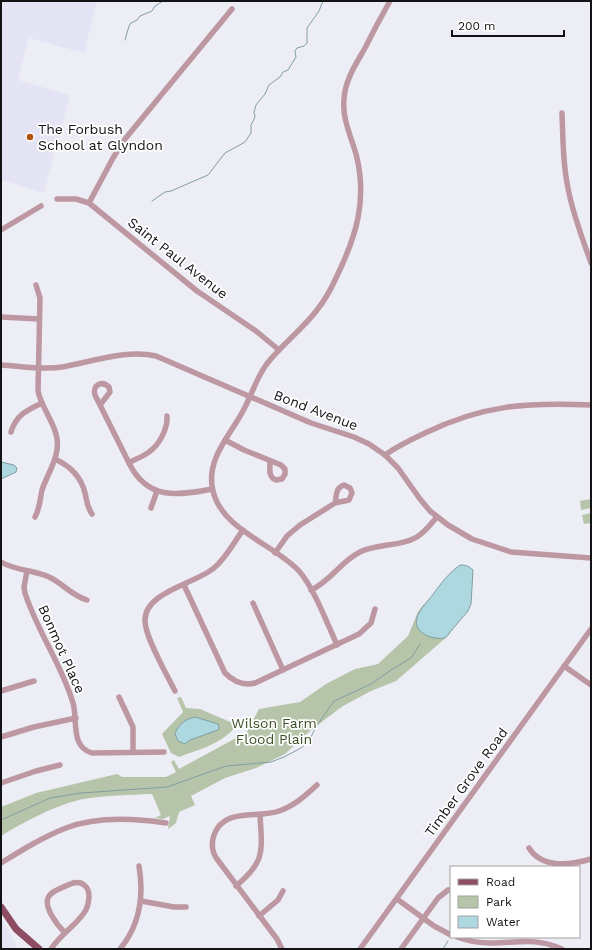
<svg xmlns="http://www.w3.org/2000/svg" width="592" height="950" font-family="'Work Sans',sans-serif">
  <rect width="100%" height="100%" fill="#ededf6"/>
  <g fill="#e5e4f5">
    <path d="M1,1h96l-13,52 -55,-15 -11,42 52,15 -26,98 -43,-13z"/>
    <path d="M1,917l9,15 8,17h-17z"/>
  </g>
  <g fill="#b6c5a9">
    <path d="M591,499v9l-10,2 -1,-9z"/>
    <path d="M591,513v10l-7,1 -2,-9z"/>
    <path d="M431,599l29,16 -11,20 -53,46 -25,10 -28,15 -32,24 -26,24 -29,14 -31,10 -34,18 4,9 -16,7 -3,11 -8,6 2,-13 -7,3 -8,-1 6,-3 -9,-21c-22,1 -46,1 -68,5 -27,5 -60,23 -83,37v-29l35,-14 81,-19 5,3h44l10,-5 -5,-10 3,-2 5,9 68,-37 12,-23 41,-7 26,-18 29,-15 23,-5 30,-28 10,-24 5,-7z"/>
    <path d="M181,697l5,11 14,1 35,15 1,2c-14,18 -36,23 -57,31l-8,-4 -9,-19 21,-22 -6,-14z"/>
  </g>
  <g fill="#aed8df" stroke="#809da3">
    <path d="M1,462l13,3 3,3 -1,4 -15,7z"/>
    <path d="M460,565c6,0 9,1 13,5l-2,34 -3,7 -23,27c-7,1 -15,0 -21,-4 -19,-12 2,-30 10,-41 8,-11 15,-20 26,-28z"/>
    <path d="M195,717l23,7 1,4 -1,2 -28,10 -5,4 -7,-3 -3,-7c3,-9 10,-15 20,-17z"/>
  </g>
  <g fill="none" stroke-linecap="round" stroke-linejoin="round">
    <g stroke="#809da3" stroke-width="1">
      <path d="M125,40l4,-14 2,-3 6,-3 3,-4 12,-5 3,-5 8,-5"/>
      <path d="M152,201l13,-9 6,-1 37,-16 17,-22 20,-11 6,-9v-8l4,-8 -1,-5 2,-7 9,-11 4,-9 11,-8 3,-5 5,-2 8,-13 -1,-6 2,-3 7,-2 3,-3v-15l12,-17 4,-10"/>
      <path d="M1,820l49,-22 31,-5 86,-6 59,-21 45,-4 13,-5 17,-9 8,-7 7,-14 18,-26 37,-17 20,-14 20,-12 9,-14"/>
      <path d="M443,949l5,-8"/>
    </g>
    <g stroke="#bd97a1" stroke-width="5.5">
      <path d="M562,113c1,27 1,54 7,80 5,24 14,47 22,70"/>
      <path d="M57,199h19l13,4 108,88 59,40 23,19"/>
      <path d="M89,203l24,-45 12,-19 107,-130"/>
      <path d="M1,230l40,-24"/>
      <path d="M1,317l38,2"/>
      <path d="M1,365c20,1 41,5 61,2 29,-5 65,-18 94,-11l155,67 43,14 15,7 16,11 13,13 22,31 10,12 18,14 24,14 39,13 80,6"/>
      <path d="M100,405l10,-13 -1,-5c-7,-7 -17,-2 -14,8l34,68c18,37 48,33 83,26"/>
      <path d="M11,432c5,-17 16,-22 31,-29"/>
      <path d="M225,440l19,10 37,15 4,4v5l-3,5 -6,1c-8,-3 -6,-11 -6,-19"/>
      <path d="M385,455c12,-9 25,-15 40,-22 58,-28 102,-31 166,-28"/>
      <path d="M55,459c15,7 26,17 30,34 2,8 2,14 7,21"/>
      <path d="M129,463c6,-4 14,-6 20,-11 10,-7 19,-23 18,-36"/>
      <path d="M151,508l6,-17"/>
      <path d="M35,517c5,-9 5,-18 7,-27 6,-18 20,-36 14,-56 -4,-15 -15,-28 -18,-43l2,-93 -4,-13"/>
      <path d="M275,553l12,-17 13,-11 35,-22 14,-3 3,-7 -2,-5 -6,-3c-9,3 -7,10 -9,18"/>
      <path d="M1,562c15,9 33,8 48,15 15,7 20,17 38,23"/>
      <path d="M27,571l-3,16 1,6c12,38 37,72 48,110 5,17 -3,44 19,50l72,-1"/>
      <path d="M184,585l41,88c9,9 18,13 30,10l104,-49 12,-11 4,-14"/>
      <path d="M311,590c20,-9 30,-29 49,-38 18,-9 40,-5 57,-15 8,-5 14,-13 20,-20"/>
      <path d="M253,603l30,67"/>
      <path d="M337,645c-10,-22 -23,-57 -38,-74 -25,-27 -77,-41 -86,-80 -8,-32 18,-56 31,-82 8,-15 12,-30 22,-44 15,-20 36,-35 51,-55 8,-10 14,-21 19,-32 20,-41 32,-78 20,-124 -5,-18 -14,-35 -12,-55 1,-19 12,-35 21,-51 8,-16 16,-31 25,-47"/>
      <path d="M564,666l27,19"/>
      <path d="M1,691l33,-10"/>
      <path d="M175,691c-8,-16 -30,-54 -30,-70 -1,-29 50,-37 69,-53 12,-10 20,-26 29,-38"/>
      <path d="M119,697l14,30v25"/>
      <path d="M1,737l33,-10 42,-9"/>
      <path d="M1,783l35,-12 24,-6"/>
      <path d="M529,848c13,21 42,17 62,11"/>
      <path d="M1,863c21,-13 42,-26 65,-35 31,-12 67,-10 100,-5"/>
      <path d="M236,886c30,-25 26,-35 24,-71"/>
      <path d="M397,899l37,27 17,9"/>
      <path d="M141,901l33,6h12"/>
      <path d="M259,916l19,-16 5,-9"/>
      <path d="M457,937c11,4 22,6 34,6 27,0 44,-6 71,6"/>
      <path d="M51,949c9,-14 24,-23 33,-36 5,-7 8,-23 0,-28 -3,-3 -7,-3 -11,-2 -7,3 -20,7 -24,13 -7,10 9,30 16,37"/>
      <path d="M120,949c20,-24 24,-53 19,-83"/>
      <path d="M282,949l-5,-10 -60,-80c-5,-7 -6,-15 -3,-24 10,-28 43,-16 65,-24 15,-5 26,-15 38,-26"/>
      <path d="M360,949l231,-320"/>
      <path d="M401,949l37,-51 10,-8"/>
    </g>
    <path stroke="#8e4d62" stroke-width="7" d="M1,907l15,22 23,20"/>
  </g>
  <circle fill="#b3520f" stroke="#fff" stroke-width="1.5" cx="30" cy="137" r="4"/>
  <g text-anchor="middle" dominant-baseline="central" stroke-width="3.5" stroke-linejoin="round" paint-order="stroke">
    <g font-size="14" fill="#131316" stroke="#fff" text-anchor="start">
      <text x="38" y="129">The Forbush<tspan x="38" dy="16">School at Glyndon</tspan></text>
    </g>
    <g font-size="14" fill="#131316" stroke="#fff">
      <text transform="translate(178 258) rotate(38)">Saint Paul Avenue</text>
      <text transform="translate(316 410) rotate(21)">Bond Avenue</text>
      <text transform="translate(62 649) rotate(66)">Bonmot Place</text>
      <text transform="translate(466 782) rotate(-54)">Timber Grove Road</text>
    </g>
    <g font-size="14" fill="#394f22" stroke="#fff">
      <text x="274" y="723">Wilson Farm<tspan x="274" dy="16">Flood Plain</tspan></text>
    </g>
  </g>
  <rect width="592" height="950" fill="none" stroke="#131316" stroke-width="4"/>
  <rect x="450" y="866" width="130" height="72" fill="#ffffff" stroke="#a1a1a2"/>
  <rect x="458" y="879" width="20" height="6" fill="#8e4d62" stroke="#a1a1a2"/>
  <text x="486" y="886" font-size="12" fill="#131316">Road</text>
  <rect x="458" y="896" width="20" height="12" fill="#b6c5a9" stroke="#a1a1a2"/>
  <text x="486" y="906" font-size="12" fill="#131316">Park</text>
  <rect x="458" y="916" width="20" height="12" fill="#aed8df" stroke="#a1a1a2"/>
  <text x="486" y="926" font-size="12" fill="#131316">Water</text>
  <path d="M452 30v6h112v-6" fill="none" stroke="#131316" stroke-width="2"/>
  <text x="458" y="30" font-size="12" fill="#131316" stroke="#ffffff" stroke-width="3" paint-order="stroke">200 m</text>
</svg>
